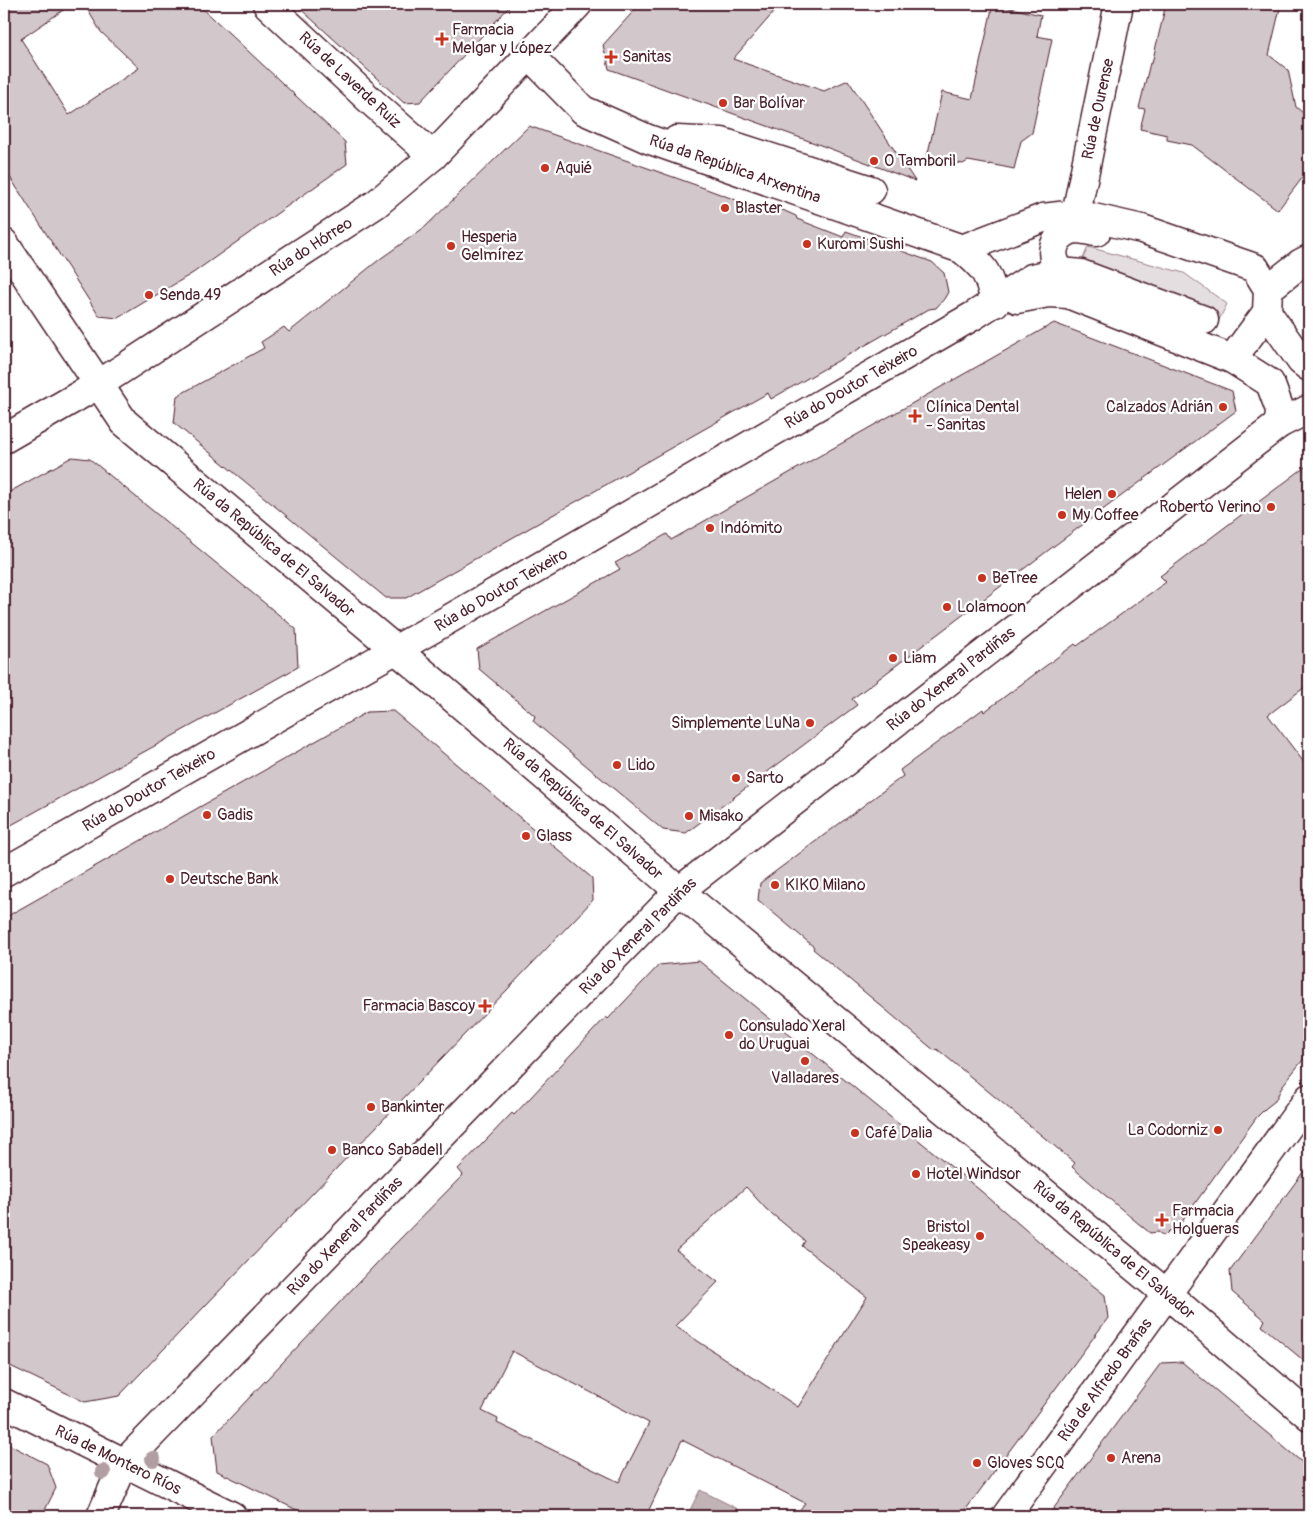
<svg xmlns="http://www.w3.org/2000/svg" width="1313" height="1520" font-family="Pangolin,sans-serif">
  <rect width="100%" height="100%" fill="#fff"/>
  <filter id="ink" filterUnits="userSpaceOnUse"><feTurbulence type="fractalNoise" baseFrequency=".02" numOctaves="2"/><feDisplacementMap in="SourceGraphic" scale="10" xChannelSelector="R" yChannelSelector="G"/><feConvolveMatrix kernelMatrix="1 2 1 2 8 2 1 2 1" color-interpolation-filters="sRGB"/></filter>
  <g filter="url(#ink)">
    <path fill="#e5dee0" stroke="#987e86" d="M1088,247l96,26 43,31 -9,18 -27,-16 -110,-43z"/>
    <path fill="#c1b3b6" stroke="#91787e" d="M700,1490l38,19 -3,7h-48z"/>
    <g fill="#d2c7cb" stroke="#4a1f2b" fill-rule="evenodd">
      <path d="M4,4h68l-51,35 48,76 70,-47 -38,-36 -17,-28h114l147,138 2,22 -154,109 -75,45 -19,-2 -95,-148z"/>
      <path d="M295,4h217l-92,98 -16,1z"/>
      <path d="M640,4h141l-48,55 91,32 24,-11 67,101 -92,-35 -214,-77 -6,-24z"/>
      <path d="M993,4l48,11 -4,21 15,3 -20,94 -11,8 -7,28 -24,-5v1l-22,-4 -5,3 -36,-7 15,-65 30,7z"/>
      <path d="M1166,4h115l-12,51 19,15 8,37 13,11v51l-31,41 -86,-65 -25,-5v-5l-27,-6 5,-20 -6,-1 11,-45h2z"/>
      <path d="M529,126l164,58 78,29 5,-6 20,9 1,3 46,18 3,-6 86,31 12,11 4,19 -4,7 -8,9 -7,1 -158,90 -3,-6 -362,205h-20l-212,-175 3,-27 87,-48 -3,-6 23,-15 5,5 91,-73 45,-32z"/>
      <path d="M1054,323l178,68 4,20 -182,135 -202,153 5,6 -171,128 -23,-3 -130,-109 2,-5 -56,-47 -2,-20 143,-80 -5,-6 52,-29 4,6z"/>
      <path d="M72,457l18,2 206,170 2,38 -294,162v-334z"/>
      <path d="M1309,464v220l-41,31 41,54v283l-26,33 -8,16 -9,7 -10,10 -80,112 -7,1 -5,5 -6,-4 -8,1 -17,-14 -61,-52 3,-4 -138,-114 -2,2 -122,-102 1,-2 -56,-47 2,-17 143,-107 -3,-6 83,-61 1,3 91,-68 2,2 89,-64 -6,-6z"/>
      <path d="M393,711l199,167 1,22 -474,496 -34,6 -81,-39v-445l363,-206z"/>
      <path d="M699,961l282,230 76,66 48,38 3,23 -147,198h-166l10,-13 -123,-63 -36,76h-337l-92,-45 -4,-35 179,-189 71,-72 -5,-6 54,-56 2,2 92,-98 2,2 51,-54zM746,1187l20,22 39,32 -3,5 65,51 -69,110 -123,-81 43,-44 -42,-32zM512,1351l137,72 -30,59 -122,-59 1,-4 -16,-8z"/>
      <path d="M1309,1164v201l-47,-39 3,-6 -33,-28 -2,-21z"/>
      <path d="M1182,1362l127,106v48h-261l113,-153z"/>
      <path d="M4,1442l43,22 9,24 -14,28h-38z"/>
    </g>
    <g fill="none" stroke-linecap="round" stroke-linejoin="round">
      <g stroke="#4a1f2b" stroke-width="31">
        <g id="minor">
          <path d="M267,4l105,98 61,54"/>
          <path d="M529,55l54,55 65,29 314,110c23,19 27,24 33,54"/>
          <path d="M677,140l45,2 149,48"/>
          <path d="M1076,214l43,-210"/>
          <path d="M4,243l120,179 301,252 254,217 489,404 141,121"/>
          <path d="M962,249l81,-31 33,-4 66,15 113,39 13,21 -1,23 -35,47"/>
          <path d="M1061,272c-2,-3 -5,-7 -6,-10 -6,-16 5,-31 21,-33 6,0 14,2 20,3"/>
          <path d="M1268,289l33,-26 8,-4"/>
          <path d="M1017,299l31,-6 20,1 164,65 38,24 10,27 -1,14"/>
          <path d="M1267,312l34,49 8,6"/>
          <path d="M4,439l95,-55 277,-180 57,-48 145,-152"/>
          <path d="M4,872l428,-243 541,-313 59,-38 29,-6 20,2 123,46"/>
          <path d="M4,1403l228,113"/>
          <path d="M101,1516l23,-53 555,-572 600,-467 30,-15"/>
          <path d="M1006,1516l303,-418"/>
        </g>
      </g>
      <use href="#minor" stroke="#fff" stroke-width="28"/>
    </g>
    <g fill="#b19ea3">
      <circle cx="153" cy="1459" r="8"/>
      <circle cx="103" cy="1472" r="8"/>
    </g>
  </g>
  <g fill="#c8321e" stroke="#fff" stroke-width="2">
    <path d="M439.5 31.5h5v5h5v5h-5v5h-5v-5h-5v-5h5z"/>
    <path d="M608.5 49.5h5v5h5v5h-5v5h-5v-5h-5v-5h5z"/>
    <circle cx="723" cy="103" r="5"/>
    <circle cx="874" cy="161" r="5"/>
    <circle cx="545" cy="168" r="5"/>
    <circle cx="725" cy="208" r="5"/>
    <circle cx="807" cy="244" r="5"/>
    <circle cx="451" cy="246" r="5"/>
    <circle cx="149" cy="295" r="5"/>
    <circle cx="1223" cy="407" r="5"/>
    <path d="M912.5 408.5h5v5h5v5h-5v5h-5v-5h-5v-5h5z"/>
    <circle cx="1112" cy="494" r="5"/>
    <circle cx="1271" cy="507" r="5"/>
    <circle cx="1062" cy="515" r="5"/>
    <circle cx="710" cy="528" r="5"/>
    <circle cx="982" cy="578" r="5"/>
    <circle cx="947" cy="607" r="5"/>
    <circle cx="893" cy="658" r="5"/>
    <circle cx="810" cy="723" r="5"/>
    <circle cx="617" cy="765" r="5"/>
    <circle cx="736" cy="778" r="5"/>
    <circle cx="207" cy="815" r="5"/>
    <circle cx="689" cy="816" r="5"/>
    <circle cx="526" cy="836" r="5"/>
    <circle cx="170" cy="879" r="5"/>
    <circle cx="775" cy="885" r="5"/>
    <path d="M482.5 998.5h5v5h5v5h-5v5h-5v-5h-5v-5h5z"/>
    <circle cx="729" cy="1035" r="5"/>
    <circle cx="805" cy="1061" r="5"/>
    <circle cx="371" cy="1107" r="5"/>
    <circle cx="1218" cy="1130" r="5"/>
    <circle cx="855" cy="1133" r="5"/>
    <circle cx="332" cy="1150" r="5"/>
    <circle cx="916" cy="1174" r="5"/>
    <path d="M1159.5 1212.5h5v5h5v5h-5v5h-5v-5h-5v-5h5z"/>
    <circle cx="980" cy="1236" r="5"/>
    <circle cx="1111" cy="1458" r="5"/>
    <circle cx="977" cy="1463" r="5"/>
  </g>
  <g text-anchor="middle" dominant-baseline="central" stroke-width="4.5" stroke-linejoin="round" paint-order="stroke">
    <g font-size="16" fill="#4a1f2b" stroke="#fff" text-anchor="start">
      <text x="452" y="30">Farmacia<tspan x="452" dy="18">Melgar y López</tspan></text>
      <text x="622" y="57">Sanitas</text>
      <text x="733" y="103">Bar Bolívar</text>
      <text x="884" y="161">O Tamboril</text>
      <text x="555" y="168">Aquié</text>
      <text x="735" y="208">Blaster</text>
      <text x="461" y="237">Hesperia<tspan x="461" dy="18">Gelmírez</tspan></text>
      <text x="817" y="244">Kuromi Sushi</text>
      <text x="159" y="295">Senda 49</text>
      <text x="926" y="407">Clínica Dental<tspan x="926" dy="18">- Sanitas</tspan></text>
      <text x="1213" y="407" text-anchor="end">Calzados Adrián</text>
      <text x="1102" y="494" text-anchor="end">Helen</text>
      <text x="1261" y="507" text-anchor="end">Roberto Verino</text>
      <text x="1072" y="515">My Coffee</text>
      <text x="720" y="528">Indómito</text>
      <text x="992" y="578">BeTree</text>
      <text x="957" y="607">Lolamoon</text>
      <text x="903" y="658">Liam</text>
      <text x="800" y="723" text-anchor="end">Simplemente LuNa</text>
      <text x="627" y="765">Lido</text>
      <text x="746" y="778">Sarto</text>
      <text x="217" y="815">Gadis</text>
      <text x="699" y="816">Misako</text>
      <text x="536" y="836">Glass</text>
      <text x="180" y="879">Deutsche Bank</text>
      <text x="785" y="885">KIKO Milano</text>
      <text x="475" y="1006" text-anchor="end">Farmacia Bascoy</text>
      <text x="739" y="1026">Consulado Xeral<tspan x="739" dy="18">do Uruguai</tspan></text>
      <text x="805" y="1078" text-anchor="middle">Valladares</text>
      <text x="381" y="1107">Bankinter</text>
      <text x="1208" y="1130" text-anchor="end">La Codorniz</text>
      <text x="865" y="1133">Café Dalia</text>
      <text x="342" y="1150">Banco Sabadell</text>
      <text x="926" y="1174">Hotel Windsor</text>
      <text x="1172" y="1211">Farmacia<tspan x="1172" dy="18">Holgueras</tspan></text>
      <text x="970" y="1227" text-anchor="end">Bristol<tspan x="970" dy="18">Speakeasy</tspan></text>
      <text x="1121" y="1458">Arena</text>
      <text x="987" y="1463">Gloves SCQ</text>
    </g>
    <g font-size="16" fill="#4a1f2b" stroke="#fff">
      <text transform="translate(350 80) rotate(43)">Rúa de Laverde Ruiz</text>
      <text transform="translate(1098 109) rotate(-78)">Rúa de Ourense</text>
      <text transform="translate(735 169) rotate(19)">Rúa da República Arxentina</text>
      <text transform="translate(311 247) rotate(-33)">Rúa do Hórreo</text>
      <text transform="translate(851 387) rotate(-30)">Rúa do Doutor Teixeiro</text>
      <text transform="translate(274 548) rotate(40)">Rúa da República de El Salvador</text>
      <text transform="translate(501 590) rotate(-30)">Rúa do Doutor Teixeiro</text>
      <text transform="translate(951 679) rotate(-38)">Rúa do Xeneral Pardiñas</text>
      <text transform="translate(149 790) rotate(-30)">Rúa do Doutor Teixeiro</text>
      <text transform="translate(583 809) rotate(41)">Rúa da República de El Salvador</text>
      <text transform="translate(638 936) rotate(-45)">Rúa do Xeneral Pardiñas</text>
      <text transform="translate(345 1236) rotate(-46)">Rúa do Xeneral Pardiñas</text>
      <text transform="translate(1114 1250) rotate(40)">Rúa da República de El Salvador</text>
      <text transform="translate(1105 1380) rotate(-54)">Rúa de Alfredo Brañas</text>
      <text transform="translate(118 1460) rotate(26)">Rúa de Montero Ríos</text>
    </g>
  </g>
  <rect width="1313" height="1520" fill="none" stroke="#fff" stroke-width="20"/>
  <rect x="10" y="10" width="1293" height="1500" fill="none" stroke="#4a1f2b" stroke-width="2" filter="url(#ink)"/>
</svg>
